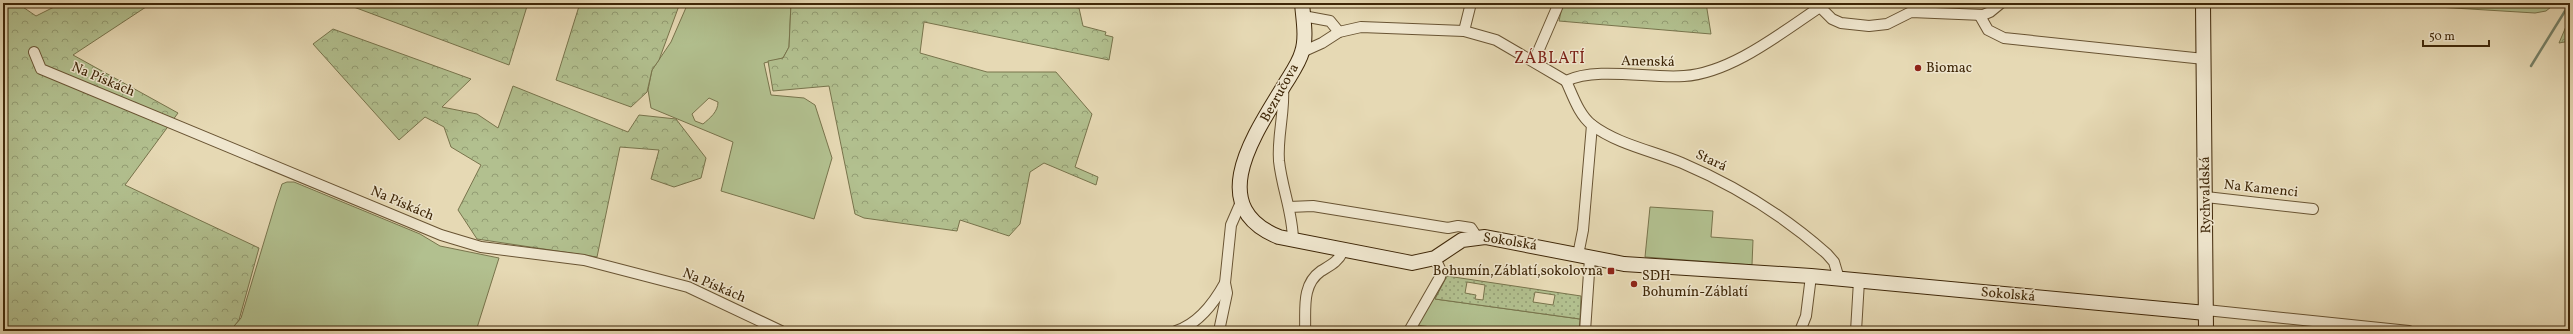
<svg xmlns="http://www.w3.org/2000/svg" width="2573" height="334" font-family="Vollkorn,serif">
  <defs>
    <pattern id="forest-crowns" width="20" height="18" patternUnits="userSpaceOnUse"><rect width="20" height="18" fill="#b2c08f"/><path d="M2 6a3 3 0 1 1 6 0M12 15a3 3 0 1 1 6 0" fill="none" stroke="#929c73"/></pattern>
    <pattern id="garden-dots" width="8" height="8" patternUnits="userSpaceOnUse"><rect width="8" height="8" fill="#b2c08f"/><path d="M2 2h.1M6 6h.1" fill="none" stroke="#929c73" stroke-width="1.8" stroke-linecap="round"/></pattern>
  </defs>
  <rect width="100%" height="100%" fill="#e6d9b4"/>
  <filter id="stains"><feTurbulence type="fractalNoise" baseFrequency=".005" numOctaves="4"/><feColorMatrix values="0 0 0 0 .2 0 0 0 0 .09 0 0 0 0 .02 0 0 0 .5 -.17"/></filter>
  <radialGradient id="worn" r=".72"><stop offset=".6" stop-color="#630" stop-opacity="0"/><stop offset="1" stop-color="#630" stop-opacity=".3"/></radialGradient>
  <g fill="#b2c08f" stroke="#78744c" fill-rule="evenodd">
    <path d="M688,3h103l-2,44 -6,11 -19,5 7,32 33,3 11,7 17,53 -18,61 -93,-28 12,-49 -82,-34 -3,-18 4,-20 19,-28zM709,98l9,4c0,10 -8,16 -15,22l-8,-3 -3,-7z"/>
    <path d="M2420,3h136l-10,8 -11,2 -114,-7z"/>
    <path d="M287,182h7l126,52 20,12 59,12 -23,73h-246l11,-13 35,-116 6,-18z"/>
    <path d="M1650,207l63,4 -2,26 42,3 -1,25 -107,-8z"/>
    <path d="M1443,275l4,1 -12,23 145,20 -1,12h-120l-42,-6z"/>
  </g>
  <g fill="url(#forest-crowns)" stroke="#78744c">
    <path d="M3,3h14l19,13 26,-13h90l-79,52 105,58 -53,72 134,63 -20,72 -9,11h-227z"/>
    <path d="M343,3h185l-19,62z"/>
    <path d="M580,3h100l-21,57 -7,10 -5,22 -16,15 -75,-27z"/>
    <path d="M791,3h179l11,2v-2h65l33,5 4,18 23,6 -1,3 8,2 -4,23 -185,-38 -4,31 67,19h69l36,42 -17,53 23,10 -2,8 -52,-22 -14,9 -10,52 -11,12 -49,-16 -3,11 -93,-13 -9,-4 -26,-128 -56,5 -5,-30 15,-3 6,-11z"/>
    <path d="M1563,3h143l5,31 -152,-13z"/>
    <path d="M2570,17v24l-11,2z"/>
    <path d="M333,29l138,50 -29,28 35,7 21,14 15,-42 115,46 11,-17 37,4 30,39 -5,20 -27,9 -23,-8 8,-29 -39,-3 -23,110 -120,-18 -19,-29 23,-45 -30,-18 -7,-20 -19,-10 -26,23 -86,-96z"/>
  </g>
  <path fill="url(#garden-dots)" stroke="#78744c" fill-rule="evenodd" d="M1447,276l134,20 -1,23 -145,-20zM1467,282l18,3 -2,15 -8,-1 1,-4 -11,-2zM1535,292l20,3 -2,10 -20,-3z"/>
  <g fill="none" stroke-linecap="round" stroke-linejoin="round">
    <path stroke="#748067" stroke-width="2.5" d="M2531,66l39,-63"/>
    <g stroke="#695433" stroke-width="12">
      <g id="street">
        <path d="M1820,7l12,12 9,4 28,3 18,-2 24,-12 72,3 7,-3 11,-9"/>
        <path d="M1303,16l27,5 9,11"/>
        <path d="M1980,16l8,14 16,8 200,21"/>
        <path d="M1464,31l7,-28"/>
        <path d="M34,52l7,17 400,166 40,12 103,13 104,27 93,44"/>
        <path d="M1302,52l20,-9 17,-11 22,-5 103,4 32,9 70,41c31,-15 84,-2 118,-5 49,-3 102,-47 142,-73"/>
        <path d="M1534,61l25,-58"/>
        <path d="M1566,81c7,15 13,34 26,44 25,19 61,26 90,38 54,23 101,52 145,91l7,8 5,17"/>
        <path d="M1283,87c2,25 -6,49 -4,74 3,28 14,52 14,80"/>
        <path d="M2206,197l107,12"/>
        <path d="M1289,207l24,-1 135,22 10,-2 13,2 6,9"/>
        <path d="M1578,255l5,-25 9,-105"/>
        <path d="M2206,310l203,21"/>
        <path d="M1176,331c22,-7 38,-28 49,-48"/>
        <path d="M1219,331l8,-38 -2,-10 6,-58 10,-23"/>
        <path d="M1305,331c1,-21 -4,-46 16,-60 10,-6 17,-9 22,-20"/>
        <path d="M1409,331l31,-54 1,-6 -6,-13"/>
        <path d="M1585,331l5,-73"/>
        <path d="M1800,331l6,-15 5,-40"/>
        <path d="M1856,331l3,-50"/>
      </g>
    </g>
    <g stroke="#3f2708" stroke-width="16">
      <g id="secondary">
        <path d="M1302,3c1,15 5,34 0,49 -3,11 -11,22 -17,32 -28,47 -83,122 -6,153l133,26 23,-5 27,-18 23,-3 139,27 187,12 395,37"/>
        <path d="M2203,3l3,328"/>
      </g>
    </g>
    <use href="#street" stroke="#efe6ce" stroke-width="10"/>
    <use href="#secondary" stroke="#efe6ce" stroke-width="14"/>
  </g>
  <g fill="#8f2418" stroke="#efe6ce" stroke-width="1.5">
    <circle cx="1918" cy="68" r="4"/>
    <rect x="1607" y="267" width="8" height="8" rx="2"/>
    <circle cx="1634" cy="284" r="4"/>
  </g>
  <g text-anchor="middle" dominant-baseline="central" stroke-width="3" stroke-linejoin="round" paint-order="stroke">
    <g font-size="14" fill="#3f2708" stroke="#efe6ce">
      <text transform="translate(1648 62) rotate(1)">Anenská</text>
      <text transform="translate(103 80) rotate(23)">Na Pískách</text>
      <text transform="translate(1280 93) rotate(-61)">Bezručova</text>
      <text transform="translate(1711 161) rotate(25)">Stará</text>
      <text transform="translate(2261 189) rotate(6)">Na Kamenci</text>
      <text transform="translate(2206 195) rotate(-91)">Rychvaldská</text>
      <text transform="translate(402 204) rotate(23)">Na Pískách</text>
      <text transform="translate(1510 242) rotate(9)">Sokolská</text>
      <text transform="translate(714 286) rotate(23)">Na Pískách</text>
      <text transform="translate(2008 295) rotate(5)">Sokolská</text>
    </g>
    <g font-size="14" fill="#3f2708" stroke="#efe6ce" text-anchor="start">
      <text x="1926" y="68">Biomac</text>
      <text x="1603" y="271" text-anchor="end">Bohumín,Záblatí,sokolovna</text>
      <text x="1642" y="276">SDH<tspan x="1642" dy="16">Bohumín-Záblatí</tspan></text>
    </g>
    <g font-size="16" letter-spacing="1" fill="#7a1f14" stroke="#efe6ce">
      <text x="1550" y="59">ZÁBLATÍ</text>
    </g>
  </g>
  <rect width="2573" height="334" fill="none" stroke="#e6d9b4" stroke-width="16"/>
  <rect x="4" y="4" width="2565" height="326" fill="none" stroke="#3f2708" stroke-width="2"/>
  <rect x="8" y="8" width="2557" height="318" fill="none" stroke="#3f2708"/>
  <path d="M2423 40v6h66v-6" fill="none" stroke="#3f2708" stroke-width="2"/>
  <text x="2429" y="40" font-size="12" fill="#3f2708" stroke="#efe6ce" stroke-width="3" paint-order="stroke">50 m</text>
  <rect width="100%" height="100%" filter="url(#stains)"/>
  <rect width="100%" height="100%" fill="url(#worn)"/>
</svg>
